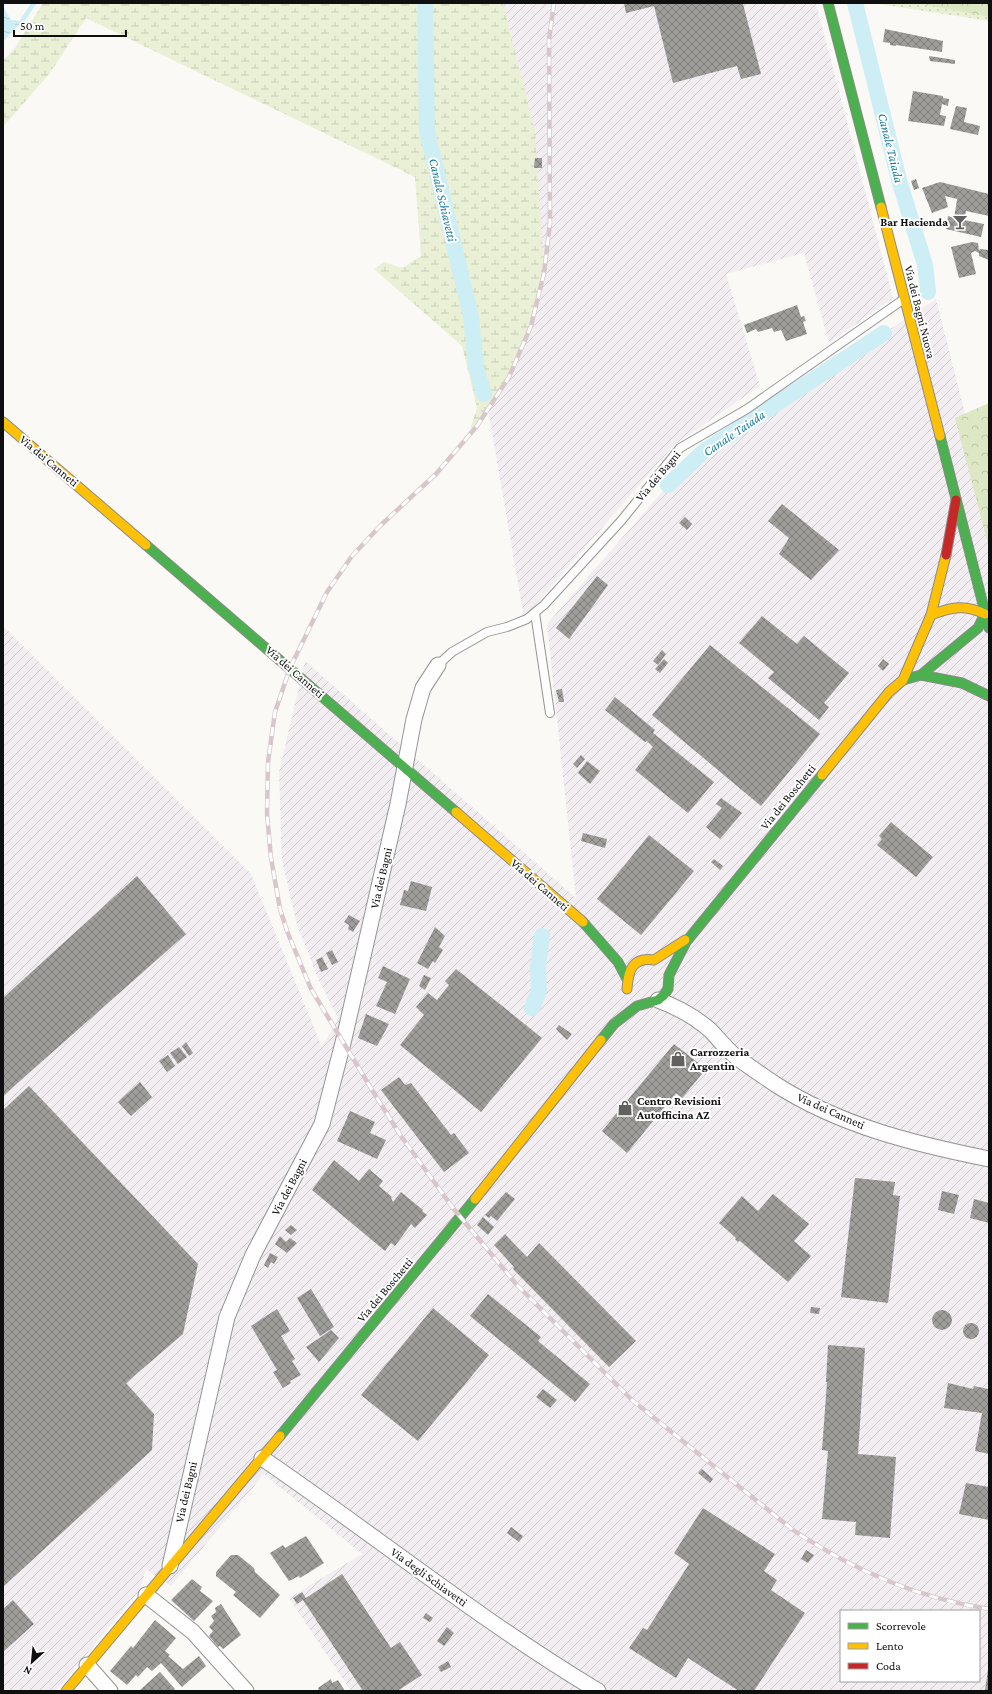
<svg xmlns="http://www.w3.org/2000/svg" width="992" height="1694" font-family="'Crimson Pro',serif">
  <defs>
    <pattern id="industrial-furrows" width="10" height="10" patternUnits="userSpaceOnUse"><rect width="10" height="10" fill="#f2edf1"/><path d="M-1 1l2-2M0 10L10 0M9 11l2-2" fill="none" stroke="#cecacd"/></pattern>
    <pattern id="grass-dots" width="8" height="8" patternUnits="userSpaceOnUse"><rect width="8" height="8" fill="#eaf0d6"/><path d="M2 2h.1M6 6h.1" fill="none" stroke="#c8cdb6" stroke-width="1.8" stroke-linecap="round"/></pattern>
    <pattern id="forest-crowns" width="20" height="18" patternUnits="userSpaceOnUse"><rect width="20" height="18" fill="#dde7c4"/><path d="M2 6a3 3 0 1 1 6 0M12 15a3 3 0 1 1 6 0" fill="none" stroke="#bcc5a7"/></pattern>
    <pattern id="wetland-marsh" width="20" height="14" patternUnits="userSpaceOnUse"><rect width="20" height="14" fill="#eaf0d6"/><path d="M1 5h8M5 5V1M11 12h8M15 12V8" fill="none" stroke="#c8cdb6"/></pattern>
    <pattern id="water-ripples" width="26" height="14" patternUnits="userSpaceOnUse"><rect width="26" height="14" fill="#cdeef4"/><path d="M2 4q2-2 4 0t4 0M15 11q2-2 4 0t4 0" fill="none" stroke="#afcbd0"/></pattern>
    <pattern id="building-cross-hatch" width="8" height="8" patternUnits="userSpaceOnUse"><rect width="8" height="8" fill="#9f9d9a"/><path d="M0 0l8 8M0 8l8-8" fill="none" stroke="#807e7c"/></pattern>
  </defs>
  <rect width="100%" height="100%" fill="#fbf9f5"/>
  <g fill="url(#industrial-furrows)" fill-rule="evenodd">
    <path d="M443,3h373l77,295 -64,45 -25,-90 -78,21 34,112 -86,59 -150,173 -86,-498z"/>
    <path d="M936,299l53,209v1183h-638l-62,-93 73,-44 -98,-80 -93,112 -25,-17 -6,21 -84,101h-53v-1065l248,248 71,173 16,-29 -20,-40 -21,-53 -15,-65 -3,-88 26,-111 271,237 -29,-274 121,-139 35,-33zM841,1611h138v70h-138z"/>
  </g>
  <path fill="url(#grass-dots)" d="M873,3h116v18z"/>
  <g fill="url(#forest-crowns)">
    <path d="M917,3h72v14z"/>
    <path d="M989,403v145l-34,-130z"/>
  </g>
  <path fill="url(#wetland-marsh)" d="M43,3h460l32,128 9,142 -13,53 -14,34 -29,51 -22,30 11,-33 -15,-62 -88,-77 10,-7 18,6 19,-12 -6,-79 -329,-159 -36,55 -47,54v-66l12,-13z"/>
  <path fill="url(#water-ripples)" d="M3,6l8,14 11,1 -19,21z"/>
  <g fill="none" stroke-linecap="round" stroke-linejoin="round">
    <path stroke="#cdeef4" stroke-width="4.5" d="M22,21l12,-18"/>
    <g stroke="#cdeef4" stroke-width="16">
      <path d="M425,3l2,128 44,186 5,50 8,27"/>
      <path d="M855,3l44,177 26,85 3,27"/>
      <path d="M668,485l35,-33 181,-119"/>
      <path d="M532,1008l7,-17 -1,-24 4,-31"/>
    </g>
  </g>
  <g fill="url(#building-cross-hatch)">
    <path d="M624,3h122l-3,1 18,70 -20,5 -4,-13 -64,17 -19,-77 -28,7z"/>
    <path d="M885,29l58,12 -1,11 -46,-7v1l-6,-1v-2l-7,-1z"/>
    <path d="M929,56l26,4v4l-25,-3z"/>
    <path d="M913,91l30,5v2l6,1 -1,7 -6,-2 -2,11 6,1 -2,10 -36,-5z"/>
    <path d="M956,106l11,2 -3,14 16,4 -2,9 -28,-6z"/>
    <path d="M535,158h7v10h-8z"/>
    <path d="M916,179l3,9 -5,2 -3,-9z"/>
    <path d="M940,182l49,12v22l-23,-5 -2,9 20,4 -3,13 -35,-8 2,-13 6,2 4,-24 -1,5 -12,-3 3,11 -16,6 -10,-25z"/>
    <path d="M972,242l6,1 1,8 1,-2 9,1v10l-10,-4v-3l-4,-2 -4,2 5,21 -17,4 -8,-31z"/>
    <path d="M797,305l4,12 3,-1 2,5 -3,1 4,12 -21,7 -5,-11 -7,2 -2,-4 -14,4 -2,-3 -9,4 -3,-8z"/>
    <path d="M782,504l57,46 -28,30 -32,-26 10,-16 -21,-17z"/>
    <path d="M685,517l7,7 -5,6 -8,-7z"/>
    <path d="M597,576l11,9 -39,54 -13,-11z"/>
    <path d="M762,616l35,28 7,-8 45,37 -25,30 5,4 -10,13 -51,-42 6,-6 -35,-29z"/>
    <path d="M710,645l110,89 -59,72 -109,-91z"/>
    <path d="M662,650l4,4 -8,11 -5,-4z"/>
    <path d="M664,659l4,4 -8,10 -5,-4z"/>
    <path d="M883,659l6,5 -6,7 -5,-5z"/>
    <path d="M562,689l2,13h-5l-3,-12z"/>
    <path d="M615,697l40,33 -2,3 61,49 -26,31 -53,-43 18,-23 -6,-6 -2,1 -40,-32z"/>
    <path d="M581,755l4,4 -8,9 -4,-4z"/>
    <path d="M587,761l13,10 -10,13 -12,-11z"/>
    <path d="M721,798l21,15 -22,26 -14,-12 16,-19 -6,-4z"/>
    <path d="M891,822l42,35 -17,20 -39,-32 5,-6 -3,-3z"/>
    <path d="M583,833l24,6 -2,9 -24,-7z"/>
    <path d="M649,835l45,36 -53,64 -44,-36z"/>
    <path d="M714,859l9,7 -3,4 -9,-8z"/>
    <path d="M137,876l49,58 -183,162v-98z"/>
    <path d="M411,881l21,6 -6,24 -26,-6 4,-15 4,1z"/>
    <path d="M349,915l11,6 -7,11 -5,-3 1,-4 -5,-3z"/>
    <path d="M435,927l10,9 -6,11 4,3 -8,13 -2,-2 -5,8 -11,-6z"/>
    <path d="M332,950l6,12 -6,3 -6,-12z"/>
    <path d="M322,957l6,12 -7,3 -5,-12z"/>
    <path d="M383,966l27,13 -15,35 -19,-8 11,-24 -9,-4z"/>
    <path d="M456,969l86,69 -61,74 -81,-67 24,-30 -8,-8 12,-14 9,7 12,-15 -4,-4z"/>
    <path d="M424,975l7,3 -6,12 -6,-4z"/>
    <path d="M366,1014l23,10 -12,22 -19,-8z"/>
    <path d="M559,1025l13,9 -5,6 -11,-11z"/>
    <path d="M186,1042l7,11 -4,3 -7,-10z"/>
    <path d="M674,1044l32,25 -24,29 -6,-5 -49,60 -25,-22z"/>
    <path d="M179,1047l8,10 -9,7 -8,-11z"/>
    <path d="M168,1055l7,11 -8,6 -8,-11z"/>
    <path d="M399,1077l6,8 6,-2 40,52 3,-2 15,20 -25,19 -63,-82z"/>
    <path d="M140,1082l12,15 -21,19 -13,-14z"/>
    <path d="M29,1086l169,178 -15,70 -57,49 28,31 -2,36 -149,137v-477z"/>
    <path d="M350,1111l25,11 -5,11 16,7 -9,19 -40,-18z"/>
    <path d="M334,1160l25,21 10,-12 14,12 -4,5 13,11 -1,1 2,4 8,-10 22,18 -1,1 5,4 -12,13 -4,-4 -16,22 -4,-3 -6,8 -73,-61z"/>
    <path d="M855,1178l40,4 -2,13 7,1 -12,107 -47,-6z"/>
    <path d="M942,1191l17,4 -5,19 -16,-4z"/>
    <path d="M506,1192l9,7 -18,22 -6,-5 -2,2 -4,-3z"/>
    <path d="M773,1194l36,30 -15,17 17,15 -23,26 -48,-41 -2,1 -3,-3 1,-1 -17,-15 23,-27 16,15z"/>
    <path d="M974,1199l15,4v20l-19,-5z"/>
    <path d="M483,1217l11,10 -6,8 -11,-10z"/>
    <path d="M291,1225l6,5 -6,5 -6,-5z"/>
    <path d="M505,1234l22,23 12,-14 97,98 -27,26 -96,-98 1,-2 -20,-22z"/>
    <path d="M280,1236l6,6 4,-4 7,5 -10,10 -12,-9z"/>
    <path d="M270,1253l8,4 -4,7 -3,-2 -3,6 -4,-3z"/>
    <path d="M311,1289l23,38 -14,9 -23,-38z"/>
    <path d="M488,1294l53,43 -3,4 52,43 -15,18 -105,-86z"/>
    <path d="M811,1307l9,1 -1,6 -9,-1z"/>
    <path d="M433,1308l56,47 -71,86 -57,-46z"/>
    <path d="M277,1309l13,22 -9,5 14,23 -3,2 9,14 -11,6 1,2 -8,5 -10,-16 4,-2 -26,-44z"/>
    <circle cx="942" cy="1320" r="10"/>
    <circle cx="971" cy="1331" r="8"/>
    <path d="M331,1330l8,8 -20,24 -13,-15z"/>
    <path d="M828,1345l37,3 -7,106 38,3 -6,81 -35,-3 1,-13 -34,-3 6,-68 -6,-1 5,-68h-1z"/>
    <path d="M948,1383l25,6 1,-3 14,3 1,-4v69l-14,-3 7,-38 -38,-5z"/>
    <path d="M543,1389l14,11 -7,8 -14,-11z"/>
    <path d="M702,1469l11,10 -3,4 -12,-10z"/>
    <path d="M966,1483l23,4v33l-30,-6z"/>
    <path d="M703,1508l72,46 -11,17 13,9 -6,10 34,23 -51,78h-15l-51,-33 -12,20 -47,-30 14,-20 4,2 42,-66 -15,-11z"/>
    <path d="M511,1527l12,9 -4,6 -12,-9z"/>
    <path d="M306,1536l18,27 -24,15 -1,-2 -10,5 -19,-28 13,-8 2,3z"/>
    <path d="M806,1550l8,5 -6,8 -7,-4z"/>
    <path d="M231,1555h7l16,13 1,4 25,23 -20,23 -27,-23 3,-3 -20,-16v-4z"/>
    <path d="M342,1574l49,74 9,-6 22,33 -25,16h-34l-60,-91 -6,4 -4,-6 9,-6 4,6z"/>
    <path d="M192,1579l10,8 -2,4 13,10 -19,20 -23,-21z"/>
    <path d="M13,1600l21,24 -31,28v-43z"/>
    <path d="M221,1604l20,31 -18,14 -3,-3 -2,1 -9,-11 4,-5 -4,-4 5,-6 -3,-5 5,-4 -1,-4z"/>
    <path d="M426,1613l7,5 -3,4 -7,-4z"/>
    <path d="M155,1620l21,18 -11,13 5,4 -2,1 15,13 16,-13 7,10 -24,21 -21,-24 -9,8 -5,-4 -9,10 -2,-2 -9,10 -17,-14 21,-25 2,2z"/>
    <path d="M447,1627l7,6 -10,13 -7,-5z"/>
    <path d="M448,1661l3,6 -10,5 -3,-5z"/>
    <path d="M988,1669l1,22h-4z"/>
    <path d="M160,1672l15,17 -2,2h-34z"/>
    <path d="M331,1679l1,4 6,-3 7,11h-26l-1,-3z"/>
  </g>
  <g fill="none" stroke-linecap="round" stroke-linejoin="round">
    <g stroke="#959493" stroke-width="10">
      <g id="lane">
        <path d="M535,613l15,100"/>
        <path d="M438,665l14,-13 35,-20 20,-5 20,-8 17,-14 77,-84 59,-73 67,-39 157,-110"/>
      </g>
    </g>
    <g stroke="#959493" stroke-width="17">
      <g id="street">
        <path d="M658,1000c19,7 37,17 52,30 9,9 16,19 25,26 13,10 27,19 40,28 65,42 140,60 214,75"/>
        <path d="M262,1458c113,77 219,163 336,233"/>
        <path d="M170,1566l57,-249 26,-62 69,-131 21,-81 55,-239 16,-85 9,-31 15,-23"/>
        <path d="M146,1595l47,37 53,59"/>
        <path d="M87,1665l23,26"/>
      </g>
    </g>
    <g stroke="#8c8b89" stroke-width="11">
      <g id="fast">
        <path d="M828,3l53,204"/>
        <path d="M940,436l49,192"/>
        <path d="M146,545l310,267"/>
        <path d="M921,675l41,8 27,13"/>
        <path d="M903,680l18,-5 57,-47 7,-14"/>
        <path d="M583,922l35,40 9,17"/>
        <path d="M601,1040l13,-16 23,-18 21,-6 6,-5 4,-6 1,-14 17,-33 136,-167"/>
        <path d="M280,1436l195,-237"/>
      </g>
    </g>
    <g stroke="#8c8b89" stroke-width="11">
      <g id="slow">
        <path d="M881,207l59,229"/>
        <path d="M3,422l143,123"/>
        <path d="M931,615c20,-8 34,-11 54,-1"/>
        <path d="M822,775l67,-83 14,-12 28,-65 15,-60"/>
        <path d="M456,812l127,110"/>
        <path d="M627,989c1,-18 5,-32 27,-29l31,-20"/>
        <path d="M475,1199l126,-159"/>
        <path d="M66,1691l214,-255"/>
      </g>
    </g>
    <g stroke="#8c8b89" stroke-width="11">
      <path id="jam" d="M946,555l10,-55"/>
    </g>
    <use href="#lane" stroke="#fefefe" stroke-width="8"/>
    <use href="#street" stroke="#fefefe" stroke-width="15"/>
    <use href="#fast" stroke="#4caf50" stroke-width="9"/>
    <use href="#slow" stroke="#ffc107" stroke-width="9"/>
    <use href="#jam" stroke="#c62828" stroke-width="9"/>
    <g stroke="#d7c6ca" stroke-width="4.5">
      <path id="rail" d="M554,3l-5,37 1,183 -6,50 -13,53 -22,51 -32,49 -41,48 -55,51 -29,31 -25,36 -37,76 -15,44 -7,50 -1,52 4,44 9,51 7,22 24,58 66,109 24,38 52,72 64,77 115,115 161,130c60,40 124,68 196,79"/>
    </g>
    <use href="#rail" stroke="#fff" stroke-width="3" stroke-dasharray="9" stroke-linecap="butt"/>
  </g>
  <defs>
    <g id="bar-bare" transform="scale(1.2)"><path d="M-6-5H6L.8 .8V4.5H3.5V6h-7V4.5H-.8V.8Z" fill="#626160" stroke="#fff" stroke-width="2.5" paint-order="stroke"/></g>
    <g id="shop-bare" transform="scale(1.2)"><path d="M-5-2.5h2.3a2.7 3.5 0 0 1 5.4 0H5L5.5 6h-11ZM-1.5-2.5h3a1.5 2.3 0 0 0-3 0Z" fill="#626160" stroke="#fff" stroke-width="2.5" paint-order="stroke"/></g>
  </defs>
  <g fill-rule="evenodd">
    <use href="#bar-bare" x="960" y="222"/>
    <use href="#shop-bare" x="678" y="1059"/>
    <use href="#shop-bare" x="625" y="1108"/>
  </g>
  <g text-anchor="middle" dominant-baseline="central" stroke-width="4" stroke-linejoin="round" paint-order="stroke">
    <g font-size="12" font-weight="bold" fill="#0f0f0f" stroke="#fff" text-anchor="start">
      <text x="948" y="222" text-anchor="end">Bar Hacienda</text>
      <text x="690" y="1052">Carrozzeria<tspan x="690" dy="14">Argentin</tspan></text>
      <text x="637" y="1101">Centro Revisioni<tspan x="637" dy="14">Autofficina AZ</tspan></text>
    </g>
    <g font-size="12" fill="#0f0f0f" stroke="#fff">
      <text transform="translate(920 312) rotate(76)">Via dei Bagni Nuova</text>
      <text transform="translate(49 461) rotate(40)">Via dei Canneti</text>
      <text transform="translate(658 476) rotate(-50)">Via dei Bagni</text>
      <text transform="translate(295 672) rotate(41)">Via dei Canneti</text>
      <text transform="translate(788 797) rotate(-51)">Via dei Boschetti</text>
      <text transform="translate(381 878) rotate(-77)">Via dei Bagni</text>
      <text transform="translate(540 885) rotate(41)">Via dei Canneti</text>
      <text transform="translate(831 1111) rotate(24)">Via dei Canneti</text>
      <text transform="translate(289 1187) rotate(-62)">Via dei Bagni</text>
      <text transform="translate(385 1290) rotate(-50)">Via dei Boschetti</text>
      <text transform="translate(186 1492) rotate(-77)">Via dei Bagni</text>
      <text transform="translate(429 1577) rotate(36)">Via degli Schiavetti</text>
    </g>
    <g font-size="13" font-style="italic" fill="#1d7f9d" stroke="#fff">
      <text transform="translate(891 148) rotate(76)">Canale Taiada</text>
      <text transform="translate(443 200) rotate(77)">Canale Schiavetti</text>
      <text transform="translate(734 433) rotate(-34)">Canale Taiada</text>
    </g>
  </g>
  <rect width="992" height="1694" fill="none" stroke="#0f0f0f" stroke-width="8"/>
  <rect x="840" y="1610" width="140" height="72" fill="#ffffff" stroke="#9f9f9f"/>
  <rect x="848" y="1623" width="20" height="6" fill="#4caf50" stroke="#9f9f9f"/>
  <text x="876" y="1630" font-size="12" fill="#0f0f0f">Scorrevole</text>
  <rect x="848" y="1643" width="20" height="6" fill="#ffc107" stroke="#9f9f9f"/>
  <text x="876" y="1650" font-size="12" fill="#0f0f0f">Lento</text>
  <rect x="848" y="1663" width="20" height="6" fill="#c62828" stroke="#9f9f9f"/>
  <text x="876" y="1670" font-size="12" fill="#0f0f0f">Coda</text>
  <g transform="translate(32 1662) rotate(207)" stroke="#ffffff" stroke-width="3" paint-order="stroke">
  <path d="M0-3L7 15L0 10L-7 15Z" fill="#0f0f0f"/>
  <text y="-6" font-size="11" font-weight="bold" text-anchor="middle" fill="#0f0f0f">N</text>
  </g>
  <path d="M14 30v6h112v-6" fill="none" stroke="#0f0f0f" stroke-width="2"/>
  <text x="20" y="30" font-size="12" fill="#0f0f0f" stroke="#ffffff" stroke-width="3" paint-order="stroke">50 m</text>
</svg>
